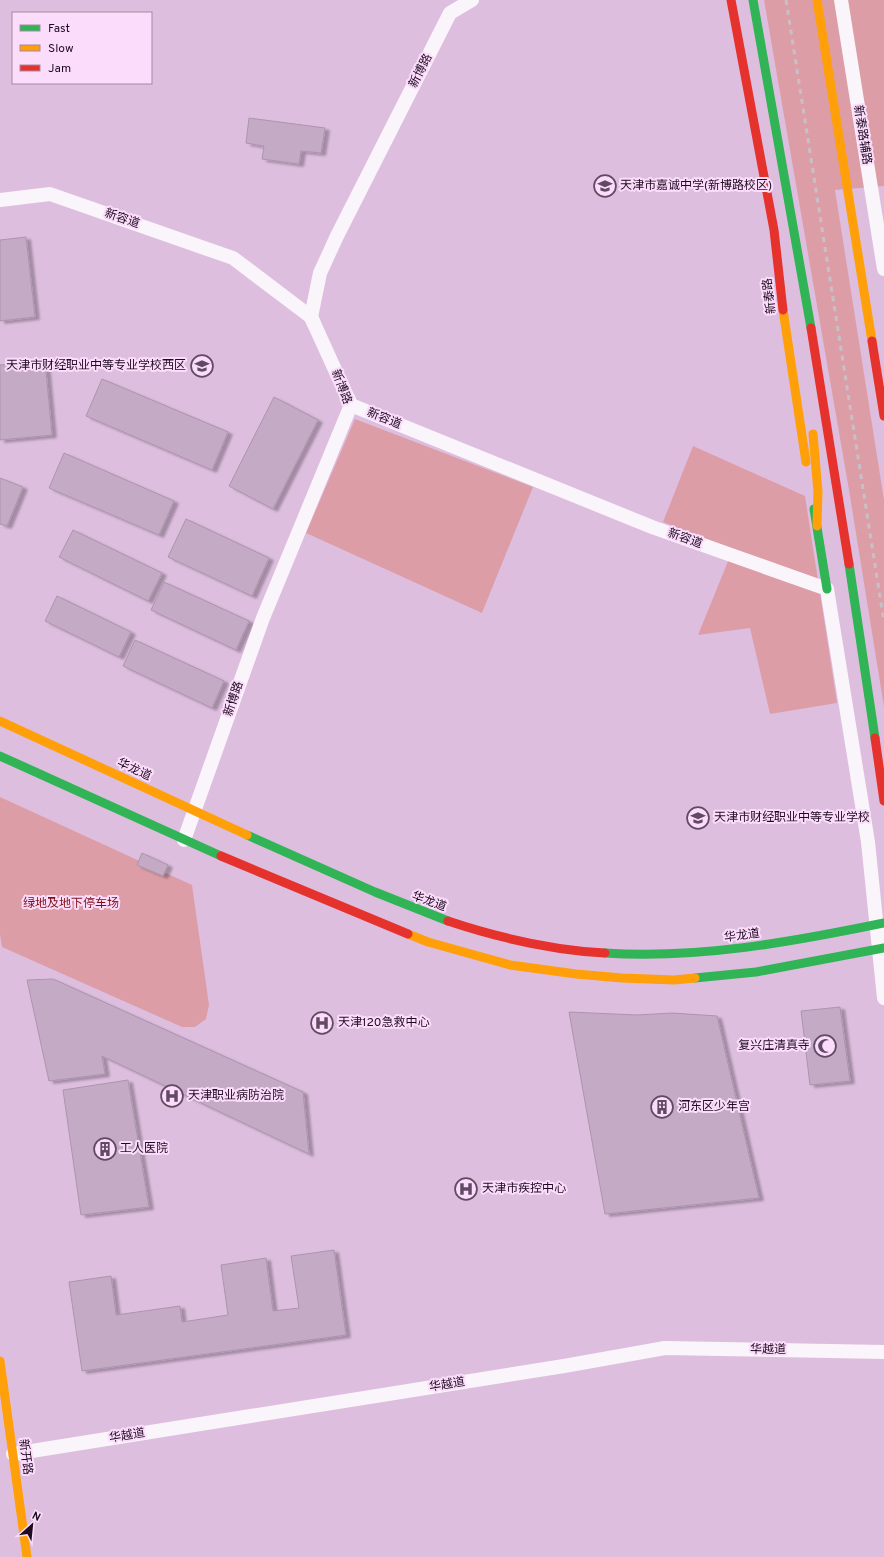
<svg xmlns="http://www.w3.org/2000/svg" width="884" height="1557" font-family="Overpass,'Noto Sans SC',sans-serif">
  <defs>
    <filter id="shadow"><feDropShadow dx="4.5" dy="2.5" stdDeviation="1" flood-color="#0004"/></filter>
  </defs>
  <rect width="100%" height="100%" fill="#debedf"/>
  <g fill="#dd9da7">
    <path d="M764,0h120v186l-49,4 49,310v207l-35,-217z"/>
    <path d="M355,419l178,68 -51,126 -176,-80z"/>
    <path d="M693,446l112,50 32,207 -67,11 -20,-86 -52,7 35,-86 -70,-27z"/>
    <path d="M0,797l192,88 17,120 -3,14 -11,8h-13l-180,-80 -2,-13z"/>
  </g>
  <g fill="#c5aac6" stroke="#ac94ad" filter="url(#shadow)">
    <path d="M249,118l76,10 -4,25 -20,-2 -2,13 -37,-5 2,-13 -18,-3z"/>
    <path d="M26,237l9,80 -35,4v-81z"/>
    <path d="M45,361l7,74 -52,5v-75z"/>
    <path d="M102,379l126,53 -16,38 -126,-54z"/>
    <path d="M274,397l44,23 -45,89 -44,-23z"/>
    <path d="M64,453l110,48 -15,34 -110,-47z"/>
    <path d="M0,478l23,9 -16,39 -7,-2z"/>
    <path d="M186,519l83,39 -17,38 -84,-39z"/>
    <path d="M73,530l89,43 -14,28 -89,-44z"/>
    <path d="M164,582l85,39 -13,29 -85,-40z"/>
    <path d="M57,596l74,36 -12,25 -74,-36z"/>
    <path d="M135,640l89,41 -12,27 -89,-42z"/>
    <path d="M142,853l26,12 -5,11 -26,-11z"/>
    <path d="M53,979l250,113 6,62 -207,-98 3,18 -56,7 -22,-101z"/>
    <path d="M840,1007l10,74 -40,4 -9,-74z"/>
    <path d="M569,1012l68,3 35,-2 45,3 42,182 -154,16z"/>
    <path d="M128,1080l21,127 -68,8 -18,-125z"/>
    <path d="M334,1250l12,85 -264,36 -13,-89 42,-6 5,39 64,-9 2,16 46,-7 -7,-50 45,-7 7,53 26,-3 -8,-52z"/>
  </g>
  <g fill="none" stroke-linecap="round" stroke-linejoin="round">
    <g stroke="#faf5fa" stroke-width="14">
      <path d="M841,0l43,269"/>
      <path d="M0,200l50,-6 183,64 78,59 40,88 301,122 175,62 41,253 16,156"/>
      <path d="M314,324l-3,-7 9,-44 17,-37 113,-223 22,-13"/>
      <path d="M184,840l79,-222 88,-213 -3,-7"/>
      <path d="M13,1454l551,-88 101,-18 219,4"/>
    </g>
    <g stroke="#30b455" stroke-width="9">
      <path d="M753,0l58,328"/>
      <path d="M814,509l13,80"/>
      <path d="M849,564l26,174"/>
      <path d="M0,756l221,100"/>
      <path d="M247,835l128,57 73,29"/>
      <path d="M605,953c94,6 187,-11 279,-30"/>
      <path d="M695,978l61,-6 128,-24"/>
    </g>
    <g stroke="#ff9f0a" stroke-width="9">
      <path d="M817,0l55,341"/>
      <path d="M783,310l23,152"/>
      <path d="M813,434l5,58 -1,34"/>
      <path d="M0,721l247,114"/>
      <path d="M408,934l20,8 82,23 66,9 46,4 52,2 21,-2"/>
      <path d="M0,1361l27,196"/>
    </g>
    <g stroke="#e5322d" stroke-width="9">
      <path d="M731,0l43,230 9,80"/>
      <path d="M811,328l38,236"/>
      <path d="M872,341l12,75"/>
      <path d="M875,738l9,63"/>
      <path d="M221,856l187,78"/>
      <path d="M448,921c51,17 103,29 157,32"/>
    </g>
    <path stroke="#c8c0c8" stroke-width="3" stroke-dasharray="5 5" stroke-linecap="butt" d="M786,0l98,622"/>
  </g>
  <defs>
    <g id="school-ring" transform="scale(1.15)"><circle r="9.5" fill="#fbddfb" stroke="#624a63" stroke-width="1.5"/><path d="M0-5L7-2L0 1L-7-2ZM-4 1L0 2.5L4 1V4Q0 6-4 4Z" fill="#624a63"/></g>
    <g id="hospital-ring" transform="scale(1.15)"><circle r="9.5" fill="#fbddfb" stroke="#624a63" stroke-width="1.5"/><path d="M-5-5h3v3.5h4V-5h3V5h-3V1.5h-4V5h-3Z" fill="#624a63"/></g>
    <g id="mosque-ring" transform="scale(1.15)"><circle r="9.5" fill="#fbddfb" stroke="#624a63" stroke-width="1.5"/><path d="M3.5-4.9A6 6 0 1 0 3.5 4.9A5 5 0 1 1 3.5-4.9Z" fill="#624a63"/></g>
    <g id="building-ring" transform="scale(1.15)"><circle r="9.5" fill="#fbddfb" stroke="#624a63" stroke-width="1.5"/><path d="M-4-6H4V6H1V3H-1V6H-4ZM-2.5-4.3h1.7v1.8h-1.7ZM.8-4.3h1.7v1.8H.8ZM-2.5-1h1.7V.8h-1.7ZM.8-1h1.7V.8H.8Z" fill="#624a63"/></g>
  </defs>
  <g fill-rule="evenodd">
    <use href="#school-ring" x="605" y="186"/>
    <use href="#school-ring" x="202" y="366"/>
    <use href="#school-ring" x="698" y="818"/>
    <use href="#hospital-ring" x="322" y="1023"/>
    <use href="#mosque-ring" x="825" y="1046"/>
    <use href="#hospital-ring" x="172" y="1096"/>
    <use href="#building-ring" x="662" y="1107"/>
    <use href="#building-ring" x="105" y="1149"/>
    <use href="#hospital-ring" x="466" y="1189"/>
  </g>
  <g text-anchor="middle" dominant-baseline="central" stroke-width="4" stroke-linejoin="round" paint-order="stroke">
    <g font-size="12" fill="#1f0b20" stroke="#fbddfb">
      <text transform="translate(421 71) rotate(-63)">新博路</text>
      <text transform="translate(862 135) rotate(81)">新泰路辅路</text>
      <text transform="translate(122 219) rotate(19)">新容道</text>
      <text transform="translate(770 296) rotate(-97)">新泰路</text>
      <text transform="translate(341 387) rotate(69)">新博路</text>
      <text transform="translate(384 419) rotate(22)">新容道</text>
      <text transform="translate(685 539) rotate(20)">新容道</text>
      <text transform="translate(234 699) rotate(-71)">新博路</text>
      <text transform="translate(134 770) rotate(25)">华龙道</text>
      <text transform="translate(429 902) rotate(20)">华龙道</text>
      <text transform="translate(742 936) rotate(-7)">华龙道</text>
      <text transform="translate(768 1350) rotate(1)">华越道</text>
      <text transform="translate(447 1385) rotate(-9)">华越道</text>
      <text transform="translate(127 1436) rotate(-9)">华越道</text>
      <text transform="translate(25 1457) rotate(82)">新开路</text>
    </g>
    <g font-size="12" fill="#1f0b20" stroke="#fbddfb" text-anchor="start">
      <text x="620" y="186">天津市嘉诚中学(新博路校区)</text>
      <text x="186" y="366" text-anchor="end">天津市财经职业中等专业学校西区</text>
      <text x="714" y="818">天津市财经职业中等专业学校</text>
      <text x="338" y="1023">天津120急救中心</text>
      <text x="810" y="1046" text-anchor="end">复兴庄清真寺</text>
      <text x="188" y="1096">天津职业病防治院</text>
      <text x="678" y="1107">河东区少年宫</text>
      <text x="120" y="1149">工人医院</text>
      <text x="482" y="1189">天津市疾控中心</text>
    </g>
    <g font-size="12" fill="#7f0e14" stroke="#fbddfb">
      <text x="71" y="904">绿地及地下停车场</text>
    </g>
  </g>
  <rect x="12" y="12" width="140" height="72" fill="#fbddfb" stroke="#a389a3"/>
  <rect x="20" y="25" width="20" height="6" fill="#30b455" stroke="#a389a3"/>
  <text x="48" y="32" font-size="12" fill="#1f0b20">Fast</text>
  <rect x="20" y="45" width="20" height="6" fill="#ff9f0a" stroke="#a389a3"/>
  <text x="48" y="52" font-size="12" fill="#1f0b20">Slow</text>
  <rect x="20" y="65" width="20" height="6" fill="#e5322d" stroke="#a389a3"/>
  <text x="48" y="72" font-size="12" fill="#1f0b20">Jam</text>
  <g transform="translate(32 1525) rotate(27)" stroke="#fbddfb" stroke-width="3" paint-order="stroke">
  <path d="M0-3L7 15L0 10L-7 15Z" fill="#1f0b20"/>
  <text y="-6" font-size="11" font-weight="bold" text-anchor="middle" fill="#1f0b20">N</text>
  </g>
</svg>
